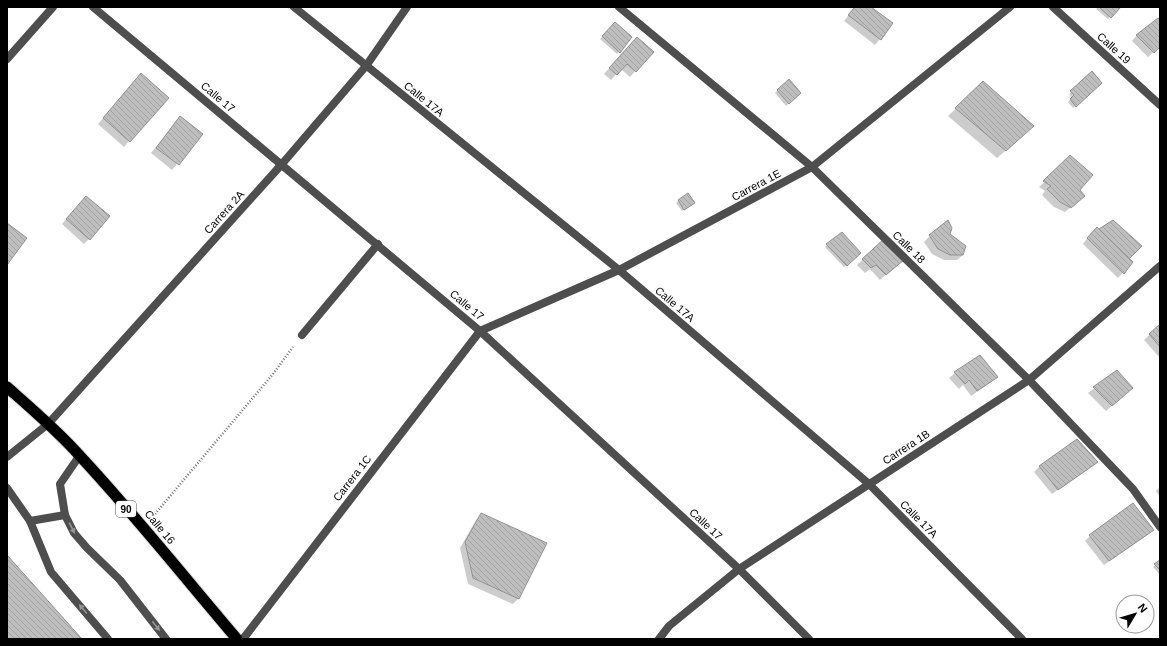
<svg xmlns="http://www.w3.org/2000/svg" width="1167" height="646" font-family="Helvetica,sans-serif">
  <defs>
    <pattern id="building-back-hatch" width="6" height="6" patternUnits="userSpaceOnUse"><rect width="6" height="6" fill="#bebebe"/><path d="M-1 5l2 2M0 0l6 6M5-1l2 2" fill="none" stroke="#a2a2a2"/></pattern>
  </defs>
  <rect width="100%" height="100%" fill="#fff"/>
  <g fill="#0003">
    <path d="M855,7h15l10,32 -5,6 -31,-24z"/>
    <path d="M1098,7h21l-11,12 -12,-10z"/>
    <path d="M1160,21v25l-12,11 -16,-16 5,-6z"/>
    <path d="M615,23l4,29 -2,2 -17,-15z"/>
    <path d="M631,44l21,8 -22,25 -9,-8 -10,11 -7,-6z"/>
    <path d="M1091,73l10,10 -28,25 -5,-6 4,-4 -3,-4z"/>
    <path d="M136,80l-7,61 -5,6 -26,-23z"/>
    <path d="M789,80l11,13 -14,13 -11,-13z"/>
    <path d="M983,83l42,51 -28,24 -49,-42z"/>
    <path d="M180,117l21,17 -29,36 -21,-17z"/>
    <path d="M1070,157l9,33 -1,11 -13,11 -11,-5 -12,-12 3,-4 -6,-4z"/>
    <path d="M679,200l12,6 -9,5 -6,-8z"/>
    <path d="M81,202l8,37 -5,5 -22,-20z"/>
    <path d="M842,233l16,23 -14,11 -19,-20z"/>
    <path d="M1091,233l41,29 -14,16 -35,-34z"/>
    <path d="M949,235l14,20 -6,5h-13l-12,-6 -8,-12 6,-6z"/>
    <path d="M884,240l14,24 -18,16 -10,-11 -5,4 -8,-8z"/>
    <path d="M1160,325v33l-16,-18z"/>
    <path d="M1117,371l9,22 -20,18 -18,-18z"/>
    <path d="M955,373l41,4 -5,5 -20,14 -8,-11 -4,4 -10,-11z"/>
    <path d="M1077,440l19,22 -5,5 -39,27 -18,-22 5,-5z"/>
    <path d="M1160,487v10l-4,-6z"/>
    <path d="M481,514l65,30 -28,55 -5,5 -45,-20 -8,-36 16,-28z"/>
    <path d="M1152,530l-5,5 -43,30 -19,-24 5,-5z"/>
    <path d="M1160,561v14l-7,-8z"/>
  </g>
  <g fill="url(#building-back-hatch)" stroke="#929292">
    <path d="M855,7h16l22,16 -12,17 -33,-25z"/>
    <path d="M1099,7h22l-10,11z"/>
    <path d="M1158,18l2,1v28l-6,6 -18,-18z"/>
    <path d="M615,22l17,15 -12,16 -18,-17z"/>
    <path d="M637,37l17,15 -18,20 -9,-8 -10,11 -8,-7z"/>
    <path d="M1092,71l10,12 -26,24 -6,-8 4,-4 -4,-4z"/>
    <path d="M141,73l28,25 -39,44 -27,-24z"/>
    <path d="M789,79l12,14 -12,11 -12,-14z"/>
    <path d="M983,81l51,45 -28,25 -51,-43z"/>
    <path d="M180,116l23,18 -24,31 -23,-17z"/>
    <path d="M1070,155l23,20 -13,15 5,6 -14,12 -11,-6 -13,-13 4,-3 -8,-5z"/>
    <path d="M688,193l7,10 -11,7 -6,-10z"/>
    <path d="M86,196l24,20 -20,24 -24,-21z"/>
    <path d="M948,220l4,8 -2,6 16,12 -3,9h-13l-12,-6 -9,-14z"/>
    <path d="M1113,220l29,26 -13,13 -30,-30z"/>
    <path d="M7,223l20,15 -20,27z"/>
    <path d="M1097,227l36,35 -9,12 -37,-36z"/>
    <path d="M842,232l19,21 -14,13 -21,-22z"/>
    <path d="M884,239l21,20 -19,16 -10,-10 -5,3 -9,-9z"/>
    <path d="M1160,324v23l-11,-13z"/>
    <path d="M980,355l18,22 -21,14 -8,-11 -4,4 -11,-12z"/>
    <path d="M1117,370l16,18 -21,18 -19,-19z"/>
    <path d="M1077,439l21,23 -40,28 -19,-24z"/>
    <path d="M1133,503l21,27 -45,31 -20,-26z"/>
    <path d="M481,513l66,30 -28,56 -46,-21 -8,-36z"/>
    <path d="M7,555l75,84h-75z"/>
    <path d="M1160,560v10l-6,-6z"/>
  </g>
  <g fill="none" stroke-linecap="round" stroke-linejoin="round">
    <g stroke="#dbdbdb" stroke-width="13">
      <path id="trunk" d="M7,387c25,22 51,44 73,69 55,59 105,122 157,183"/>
    </g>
    <path stroke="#707070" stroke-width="2.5" stroke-dasharray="1 2" stroke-linecap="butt" d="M155,514l118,-140 20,-27"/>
    <g stroke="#4e4e4e" stroke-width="8">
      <path d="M80,455l-20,29 5,31 9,18 13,15 33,32 46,59"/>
      <path d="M7,488l23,33 21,51 57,67"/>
      <path d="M30,521l35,-6"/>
    </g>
    <g stroke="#4e4e4e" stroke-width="8">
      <path d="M93,7l387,324 259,238 70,70"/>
      <path d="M294,7l325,263 250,214 153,155"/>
      <path d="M619,7l193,160 217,213 104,109 27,38"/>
      <path d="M1053,7l107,98"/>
      <path d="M7,59l46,-52"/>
      <path d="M302,335l76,-91"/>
      <path d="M7,457l41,-33 234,-260 84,-98 41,-59"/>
      <path d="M243,639l237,-308 139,-61 193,-103 198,-160"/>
      <path d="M659,639l10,-13 70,-57 290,-189 131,-114"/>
    </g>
    <use href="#trunk" stroke="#000" stroke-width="11"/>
  </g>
  <defs><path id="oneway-solid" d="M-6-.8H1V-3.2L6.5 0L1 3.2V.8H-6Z"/></defs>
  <g fill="#959595">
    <use href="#oneway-solid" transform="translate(72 528) rotate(62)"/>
    <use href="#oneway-solid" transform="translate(83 609) rotate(-130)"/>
    <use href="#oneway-solid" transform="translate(156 626) rotate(52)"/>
  </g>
  <g text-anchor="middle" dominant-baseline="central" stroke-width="3" stroke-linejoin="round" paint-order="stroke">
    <rect fill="#fff" stroke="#4c4c4c" stroke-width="1" x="116" y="501" width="20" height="16" rx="3"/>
    <g font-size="10" font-weight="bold" fill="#000">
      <text x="126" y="509">90</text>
    </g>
    <g font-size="11" fill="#000" stroke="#fff">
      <text transform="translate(1114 48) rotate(42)">Calle 19</text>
      <text transform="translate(218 97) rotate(40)">Calle 17</text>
      <text transform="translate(424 99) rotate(39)">Calle 17A</text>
      <text transform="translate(756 185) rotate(-28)">Carrera 1E</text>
      <text transform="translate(224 212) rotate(-48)">Carrera 2A</text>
      <text transform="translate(909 247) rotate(44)">Calle 18</text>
      <text transform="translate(675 304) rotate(40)">Calle 17A</text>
      <text transform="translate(467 305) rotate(40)">Calle 17</text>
      <text transform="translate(906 447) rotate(-33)">Carrera 1B</text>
      <text transform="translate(352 478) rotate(-52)">Carrera 1C</text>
      <text transform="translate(919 519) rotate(45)">Calle 17A</text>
      <text transform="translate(706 524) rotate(43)">Calle 17</text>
      <text transform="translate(160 527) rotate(50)">Calle 16</text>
    </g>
  </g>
  <rect width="1167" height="646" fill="none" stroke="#000000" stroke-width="16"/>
  <g transform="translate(1135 614) rotate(52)"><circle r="19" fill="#ffffff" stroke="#999999"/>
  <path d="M0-3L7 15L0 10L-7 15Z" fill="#000000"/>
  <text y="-6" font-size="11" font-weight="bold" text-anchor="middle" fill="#000000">N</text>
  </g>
</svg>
